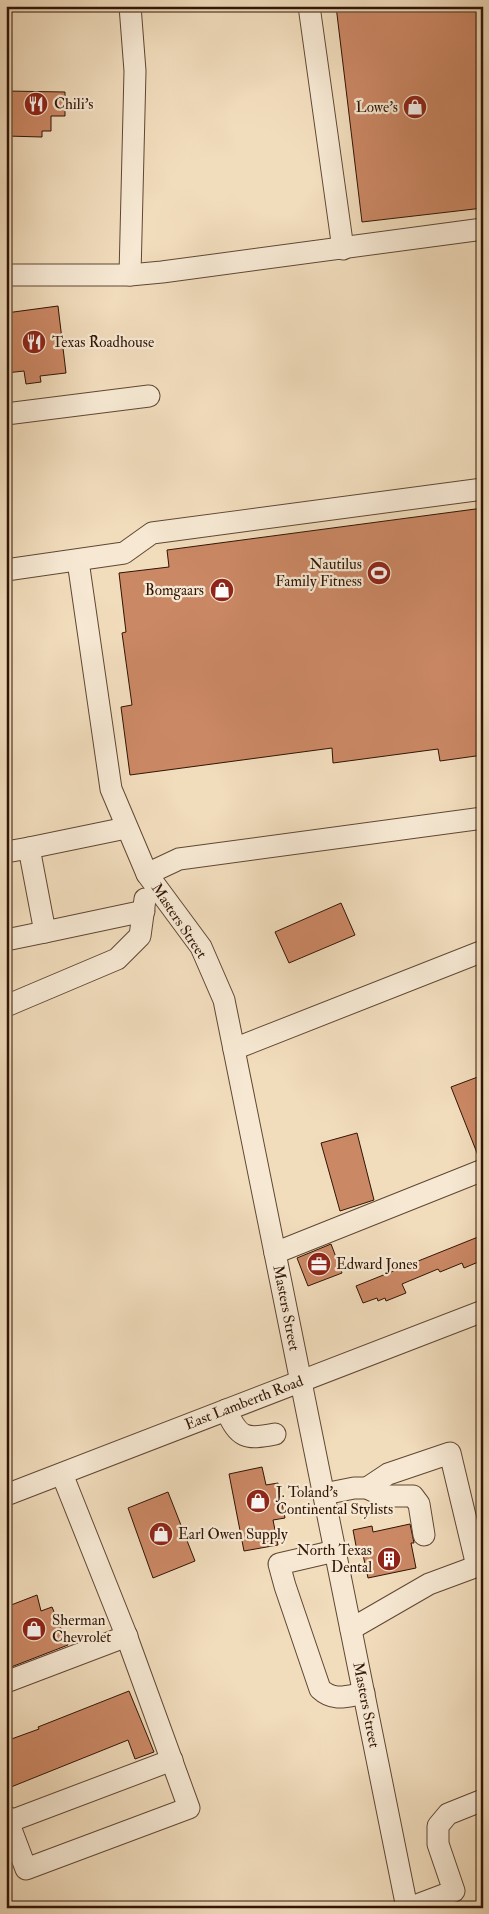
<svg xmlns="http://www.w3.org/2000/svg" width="489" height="1914" font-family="'IM FELL Double Pica',serif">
  <rect width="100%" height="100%" fill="#f1dcbc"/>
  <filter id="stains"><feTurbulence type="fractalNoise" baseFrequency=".004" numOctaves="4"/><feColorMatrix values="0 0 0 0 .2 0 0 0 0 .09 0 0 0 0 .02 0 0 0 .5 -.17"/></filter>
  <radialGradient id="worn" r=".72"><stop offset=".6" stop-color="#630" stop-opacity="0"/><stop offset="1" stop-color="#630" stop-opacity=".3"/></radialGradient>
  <g fill="#cb8865" stroke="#301505">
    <path d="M336,6h147v202l-121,14z"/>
    <path d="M6,91l59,1v24h-14v15h-9v6l-36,-1z"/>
    <path d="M58,306l8,67 -26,3 1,6 -15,2 -2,-13 -18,2v-60z"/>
    <path d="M483,508v247l-43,6 -2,-12 -105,14 -1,-15 -202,27 -9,-68 11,-2 -10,-72 4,-1 -7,-59 50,-6 -2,-17z"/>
    <path d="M341,903l14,32 -66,28 -14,-31z"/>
    <path d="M483,1075v83h-4l-28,-71z"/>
    <path d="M357,1133l17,67 -34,11 -19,-68z"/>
    <path d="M483,1235v25l-19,8 -2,-5 -22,9 -2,-3 -36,15 4,9 -20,8 -1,-3 -7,3 -1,-3 -14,5 -7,-17z"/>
    <path d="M331,1244l11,29 -34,13 -11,-28z"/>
    <path d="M262,1467l4,18 12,-2 7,35 -12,2 5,25 -34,6 -15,-77z"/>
    <path d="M168,1492l27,69 -42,17 -25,-70z"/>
    <path d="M410,1524l4,19h-3l5,25 -48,10 -6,-28 -5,1 -4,-21 19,-4 1,6z"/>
    <path d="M37,1595l4,16 11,-4 16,38 -62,24v-62z"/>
    <path d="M129,1691l25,61 -19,7 -7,-19 -122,49v-48l33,-12 -1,-2z"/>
  </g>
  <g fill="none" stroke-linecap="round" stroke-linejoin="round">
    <g stroke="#604733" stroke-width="23">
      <g id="minor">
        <path d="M309,6l34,243"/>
        <path d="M6,275h124l32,-3 321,-43"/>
        <path d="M130,275l5,-204 -5,-65"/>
        <path d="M6,414l143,-18"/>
        <path d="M78,561l33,228 36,85 32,-15 304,-41"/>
        <path d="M6,570l118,-17 28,-20 331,-44"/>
        <path d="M126,828l-97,20 16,84 99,-21"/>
        <path d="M6,852l23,-4"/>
        <path d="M147,874l54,73 23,53 183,908"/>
        <path d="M6,940l39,-8"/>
        <path d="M6,1006l111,-47 23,-23 5,-37"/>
        <path d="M234,1049l249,-98"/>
        <path d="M275,1253l208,-83"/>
        <path d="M226,1410c13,28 19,30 49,24"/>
        <path d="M367,1488l21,-14 62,-21 27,113"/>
        <path d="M324,1494l30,-6h13l17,8h29l6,8 5,31"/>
        <path d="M6,1495l477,-184"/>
        <path d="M335,1551l-56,13 6,22 35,103c14,13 27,7 44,4"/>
        <path d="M351,1629l78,-45 54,-20"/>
        <path d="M6,1682l121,-46"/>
        <path d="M6,1816l20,53 163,-61 -64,-176 -63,-158"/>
        <path d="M8,1822l164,-62"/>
        <path d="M409,1908l45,-17 -16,-47v-18l10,-12 35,-14"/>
      </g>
    </g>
    <use href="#minor" stroke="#f6e8d3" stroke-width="21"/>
  </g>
  <defs>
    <g id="restaurant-disc" transform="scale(1.25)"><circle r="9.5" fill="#8f2418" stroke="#f6e8d3"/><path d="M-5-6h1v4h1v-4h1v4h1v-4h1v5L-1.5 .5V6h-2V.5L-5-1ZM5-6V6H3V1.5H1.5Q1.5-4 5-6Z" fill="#fff"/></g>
    <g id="shop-disc" transform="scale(1.25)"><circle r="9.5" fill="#8f2418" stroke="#f6e8d3"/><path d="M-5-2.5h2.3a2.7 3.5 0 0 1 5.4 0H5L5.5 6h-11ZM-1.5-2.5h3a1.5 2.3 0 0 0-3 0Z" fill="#fff"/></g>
    <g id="stadium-disc" transform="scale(1.25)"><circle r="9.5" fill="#8f2418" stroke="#f6e8d3"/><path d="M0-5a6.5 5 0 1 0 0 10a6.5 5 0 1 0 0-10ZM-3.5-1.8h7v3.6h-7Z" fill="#fff"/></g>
    <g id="office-disc" transform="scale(1.25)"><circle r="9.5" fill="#8f2418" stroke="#f6e8d3"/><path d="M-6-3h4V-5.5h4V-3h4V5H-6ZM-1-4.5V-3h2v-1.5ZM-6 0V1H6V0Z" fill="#fff"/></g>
    <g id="building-disc" transform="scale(1.25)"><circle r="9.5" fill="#8f2418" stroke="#f6e8d3"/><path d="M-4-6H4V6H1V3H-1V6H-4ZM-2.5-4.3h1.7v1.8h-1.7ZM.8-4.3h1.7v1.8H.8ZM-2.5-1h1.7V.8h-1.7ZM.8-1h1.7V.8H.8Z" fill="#fff"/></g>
  </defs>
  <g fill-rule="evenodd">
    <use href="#restaurant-disc" x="36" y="104"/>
    <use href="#shop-disc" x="415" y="107"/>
    <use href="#restaurant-disc" x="34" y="342"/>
    <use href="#stadium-disc" x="379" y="573"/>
    <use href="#shop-disc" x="222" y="590"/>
    <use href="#office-disc" x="319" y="1264"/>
    <use href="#shop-disc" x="258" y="1501"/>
    <use href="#shop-disc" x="161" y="1534"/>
    <use href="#building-disc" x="389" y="1559"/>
    <use href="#shop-disc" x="34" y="1629"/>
  </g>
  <g text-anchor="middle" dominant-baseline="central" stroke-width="4.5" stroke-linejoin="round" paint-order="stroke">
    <g font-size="15" fill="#301505" stroke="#f6e8d3" text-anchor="start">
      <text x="54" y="104">Chili's</text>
      <text x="398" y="107" text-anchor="end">Lowe's</text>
      <text x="52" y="342">Texas Roadhouse</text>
      <text x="362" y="564" text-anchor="end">Nautilus<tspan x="362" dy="17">Family Fitness</tspan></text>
      <text x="204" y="590" text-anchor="end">Bomgaars</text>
      <text x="336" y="1264">Edward Jones</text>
      <text x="276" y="1492">J. Toland's<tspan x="276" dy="17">Continental Stylists</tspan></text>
      <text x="178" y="1534">Earl Owen Supply</text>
      <text x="372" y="1550" text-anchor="end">North Texas<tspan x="372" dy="17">Dental</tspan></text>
      <text x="52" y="1620">Sherman<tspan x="52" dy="17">Chevrolet</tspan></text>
    </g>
    <g font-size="15" fill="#301505" stroke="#f6e8d3">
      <text transform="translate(179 921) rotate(56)">Masters Street</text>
      <text transform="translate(286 1308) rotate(79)">Masters Street</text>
      <text transform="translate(244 1403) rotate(-21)">East Lamberth Road</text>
      <text transform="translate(366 1705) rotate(79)">Masters Street</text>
    </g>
  </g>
  <rect width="489" height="1914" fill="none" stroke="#f1dcbc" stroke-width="25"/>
  <rect x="8" y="8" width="474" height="1899" fill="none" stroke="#301505" stroke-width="2.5"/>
  <rect x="12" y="12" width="464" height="1889" fill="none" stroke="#301505"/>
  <rect width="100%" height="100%" filter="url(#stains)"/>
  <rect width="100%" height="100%" fill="url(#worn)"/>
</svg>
